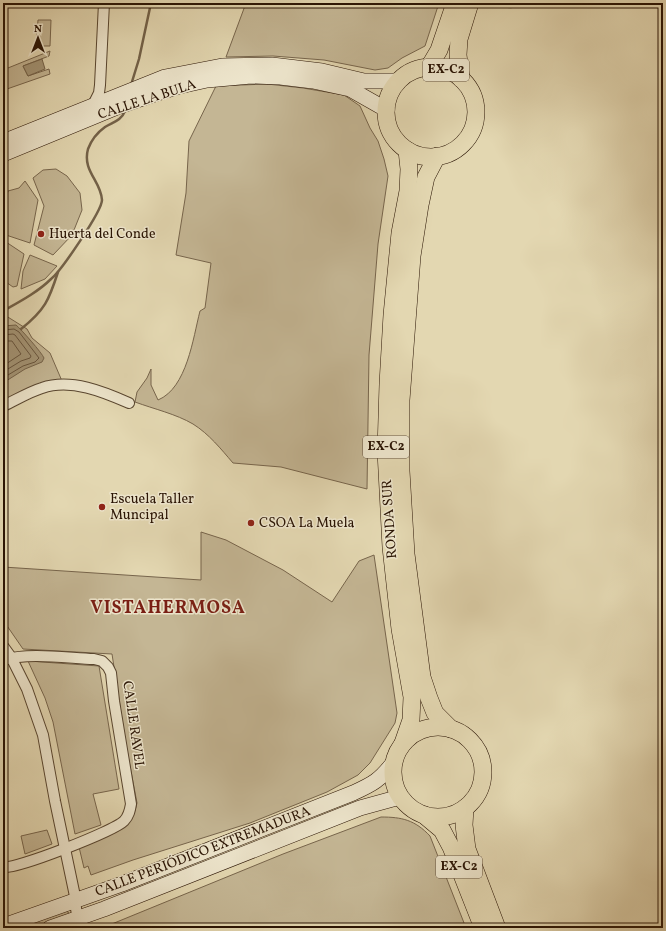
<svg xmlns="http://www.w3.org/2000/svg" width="666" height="931" font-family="Vollkorn,serif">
  <rect width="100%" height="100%" fill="#e3d7b1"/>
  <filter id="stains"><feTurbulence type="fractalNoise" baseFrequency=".005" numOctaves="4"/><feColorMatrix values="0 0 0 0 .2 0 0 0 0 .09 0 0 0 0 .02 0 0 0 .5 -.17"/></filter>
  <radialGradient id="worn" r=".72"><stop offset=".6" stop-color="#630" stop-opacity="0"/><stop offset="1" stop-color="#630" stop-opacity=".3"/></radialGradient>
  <g fill="#c4b694" stroke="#77654c">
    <path d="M246,3h193l-14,43 -23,12 -14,10 -13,2 -51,-10 -51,-4 -47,1z"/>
    <path d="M38,20h13l-1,26h-14z"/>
    <path d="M50,51l-1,5 -26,10 5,10 21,-7 1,5 -43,15 -1,-3 -3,2v-18z"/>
    <path d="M267,84l36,4 41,7 16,11 10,22 8,13 6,18 4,17 -10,68 -9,111 -2,134 -86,-22 -48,-4c-12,-14 -24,-29 -40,-39 -17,-10 -39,-15 -58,-22l2,-10 10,-14 4,-9v16l7,15c29,-12 35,-62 42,-89l5,-3 6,-45 -35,-8 10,-62 3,-52 27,-55z"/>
    <path d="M56,169l11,7 13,17 2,17 -10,25 -19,20 -19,-10 10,-39 -11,-28 10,-8z"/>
    <path d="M25,181l13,19 -8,43 -27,-9v-25l5,-18 11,-3z"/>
    <path d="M3,240l21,14 -7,32 -4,1 -10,-7z"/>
    <path d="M30,255l27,11 -12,13 -24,10 2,-18z"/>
    <path d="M3,314l24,15 5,9 18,15 12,28 -59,20z"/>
    <path d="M201,532l25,8 57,30 49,32 27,-41 15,-6 23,158 -2,10 -25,40 -12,12 -31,17 -77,31 -117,37 -42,15 -3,-9 -4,2 -5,-21c23,-9 53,-16 58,-44l-11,-58 -14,-91 -89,-5 -20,-29v-53l198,13z"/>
    <path d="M28,661l71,5 20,123 -26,5 8,31 -26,9 -22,-112 -8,-24z"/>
    <path d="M381,817c21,0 34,3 49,19l36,92h-364l181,-74z"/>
    <path d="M47,830l5,14 -27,10 -4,-18z"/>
    <path d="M65,910l4,3 -1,5 -32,10h-28z"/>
  </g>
  <g fill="#a49576" stroke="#736148">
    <path d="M42,59l3,10 -17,7 -5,-10z"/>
    <path d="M16,325c5,4 26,28 28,33l-2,4 -17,7 -22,14v-57z"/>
  </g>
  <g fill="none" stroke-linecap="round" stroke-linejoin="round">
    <g stroke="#67543d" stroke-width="1">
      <path d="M3,330l11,-1 5,3 20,26 -4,4 -12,4 -20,12"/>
      <path d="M3,335l10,-1 2,1 16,21 -1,2 -9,3 -18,11"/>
      <path d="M3,341h9l9,13 -18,12"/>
    </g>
    <g stroke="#736148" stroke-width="2.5">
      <path d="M501,6l10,1 4,-3"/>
      <path d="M131,85l8,-26 12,-56"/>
      <path d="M3,311c16,-9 35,-19 48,-32 10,-8 51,-68 51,-79 -1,-19 -20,-29 -14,-51 3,-8 10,-17 17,-22 8,-5 16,-6 20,-16"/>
      <path d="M21,329c24,-19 28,-29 37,-57"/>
    </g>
    <g stroke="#58452f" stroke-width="12">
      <g id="minor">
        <path d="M93,105l6,-12 1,-8 4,-82"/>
        <path d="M3,406c13,-6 26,-14 39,-18 29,-10 62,4 87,15"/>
        <path d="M3,646l8,11 16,32 16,46 12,66 21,100c-2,10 4,17 7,27"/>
        <path d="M3,660c26,-8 64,-2 91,-1l8,2 6,6 3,6 3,28 17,103c-1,6 -2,12 -7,17 -10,10 -109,49 -121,46"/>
      </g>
    </g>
    <g stroke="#2a1404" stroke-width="16">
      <g id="secondary">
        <path d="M3,142l162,-65 57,-11 50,-1 50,6 42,10h35"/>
        <path d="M3,154l114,-47 38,-13 25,-8 27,-6 44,-4 29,1 33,4 37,8 37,21"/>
        <path d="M3,926l119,-42 231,-91c20,-9 27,-13 40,-30"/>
        <path d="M50,928l54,-19 256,-101 40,-11"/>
      </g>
    </g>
    <g stroke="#2a1404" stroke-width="18">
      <g id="trunk">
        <path d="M429,67l10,-17 16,-47"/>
        <circle cx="431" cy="112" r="45"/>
        <path d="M461,79l-3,-24 1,-16 11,-36"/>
        <path d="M437,156l-11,21 -6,28 -8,51 -11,144v71l5,83 16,123 7,21 6,15 16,16"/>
        <circle cx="438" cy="772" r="45"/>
        <path d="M403,743l8,-23 1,-23 -12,-68 -9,-82 -5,-96 2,-67 4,-69 8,-82 8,-42 1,-22 -2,-19"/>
        <path d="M465,808l-1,17 3,24 30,79"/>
        <path d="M424,815l18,15 9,17 32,81"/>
      </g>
    </g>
    <use href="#minor" stroke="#ede5cc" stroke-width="10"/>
    <use href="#secondary" stroke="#ede5cc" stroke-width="15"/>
    <use href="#trunk" stroke="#e3d7b1" stroke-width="17"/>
  </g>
  <g fill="#8f2418" stroke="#ede5cc" stroke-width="1.5">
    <circle cx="41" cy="234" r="4"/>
    <circle cx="102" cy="507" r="4"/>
    <circle cx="251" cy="523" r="4"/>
  </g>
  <g text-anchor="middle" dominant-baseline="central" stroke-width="3" stroke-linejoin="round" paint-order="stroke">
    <g fill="#ede5cc" stroke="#645340" stroke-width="1">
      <rect x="423" y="59" width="46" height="22" rx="3"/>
      <rect x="363" y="436" width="46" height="22" rx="3"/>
      <rect x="436" y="856" width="46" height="22" rx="3"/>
    </g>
    <g font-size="13" font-weight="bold" fill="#2a1404">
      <text x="446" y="70">EX-C2</text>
      <text x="386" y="447">EX-C2</text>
      <text x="459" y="867">EX-C2</text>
    </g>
    <g font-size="14" fill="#2a1404" stroke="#ede5cc">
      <text transform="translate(147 100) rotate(-18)">CALLE LA BULA</text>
      <text transform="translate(390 519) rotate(-94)">RONDA SUR</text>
      <text transform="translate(133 725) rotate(82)">CALLE RAVEL</text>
      <text transform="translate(203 852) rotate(-21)">CALLE PERIÓDICO EXTREMADURA</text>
    </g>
    <g font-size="14" fill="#2a1404" stroke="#ede5cc" text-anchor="start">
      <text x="49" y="234">Huerta del Conde</text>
      <text x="110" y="499">Escuela Taller<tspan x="110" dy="16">Muncipal</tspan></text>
      <text x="259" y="523">CSOA La Muela</text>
    </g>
    <g font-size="18" font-weight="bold" letter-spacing="1" fill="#7a1f14" stroke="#ede5cc">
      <text x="168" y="608">VISTAHERMOSA</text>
    </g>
  </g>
  <rect width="666" height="931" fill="none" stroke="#e3d7b1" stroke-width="16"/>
  <rect x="4" y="4" width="658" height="923" fill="none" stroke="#2a1404" stroke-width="2"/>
  <rect x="8" y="8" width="650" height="915" fill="none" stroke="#2a1404"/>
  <g transform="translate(38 38)" stroke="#ede5cc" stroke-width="3" paint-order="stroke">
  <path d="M0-3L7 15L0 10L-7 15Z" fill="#2a1404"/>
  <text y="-6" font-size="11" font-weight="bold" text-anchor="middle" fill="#2a1404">N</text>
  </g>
  <rect width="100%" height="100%" filter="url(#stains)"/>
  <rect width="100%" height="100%" fill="url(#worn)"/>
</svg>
